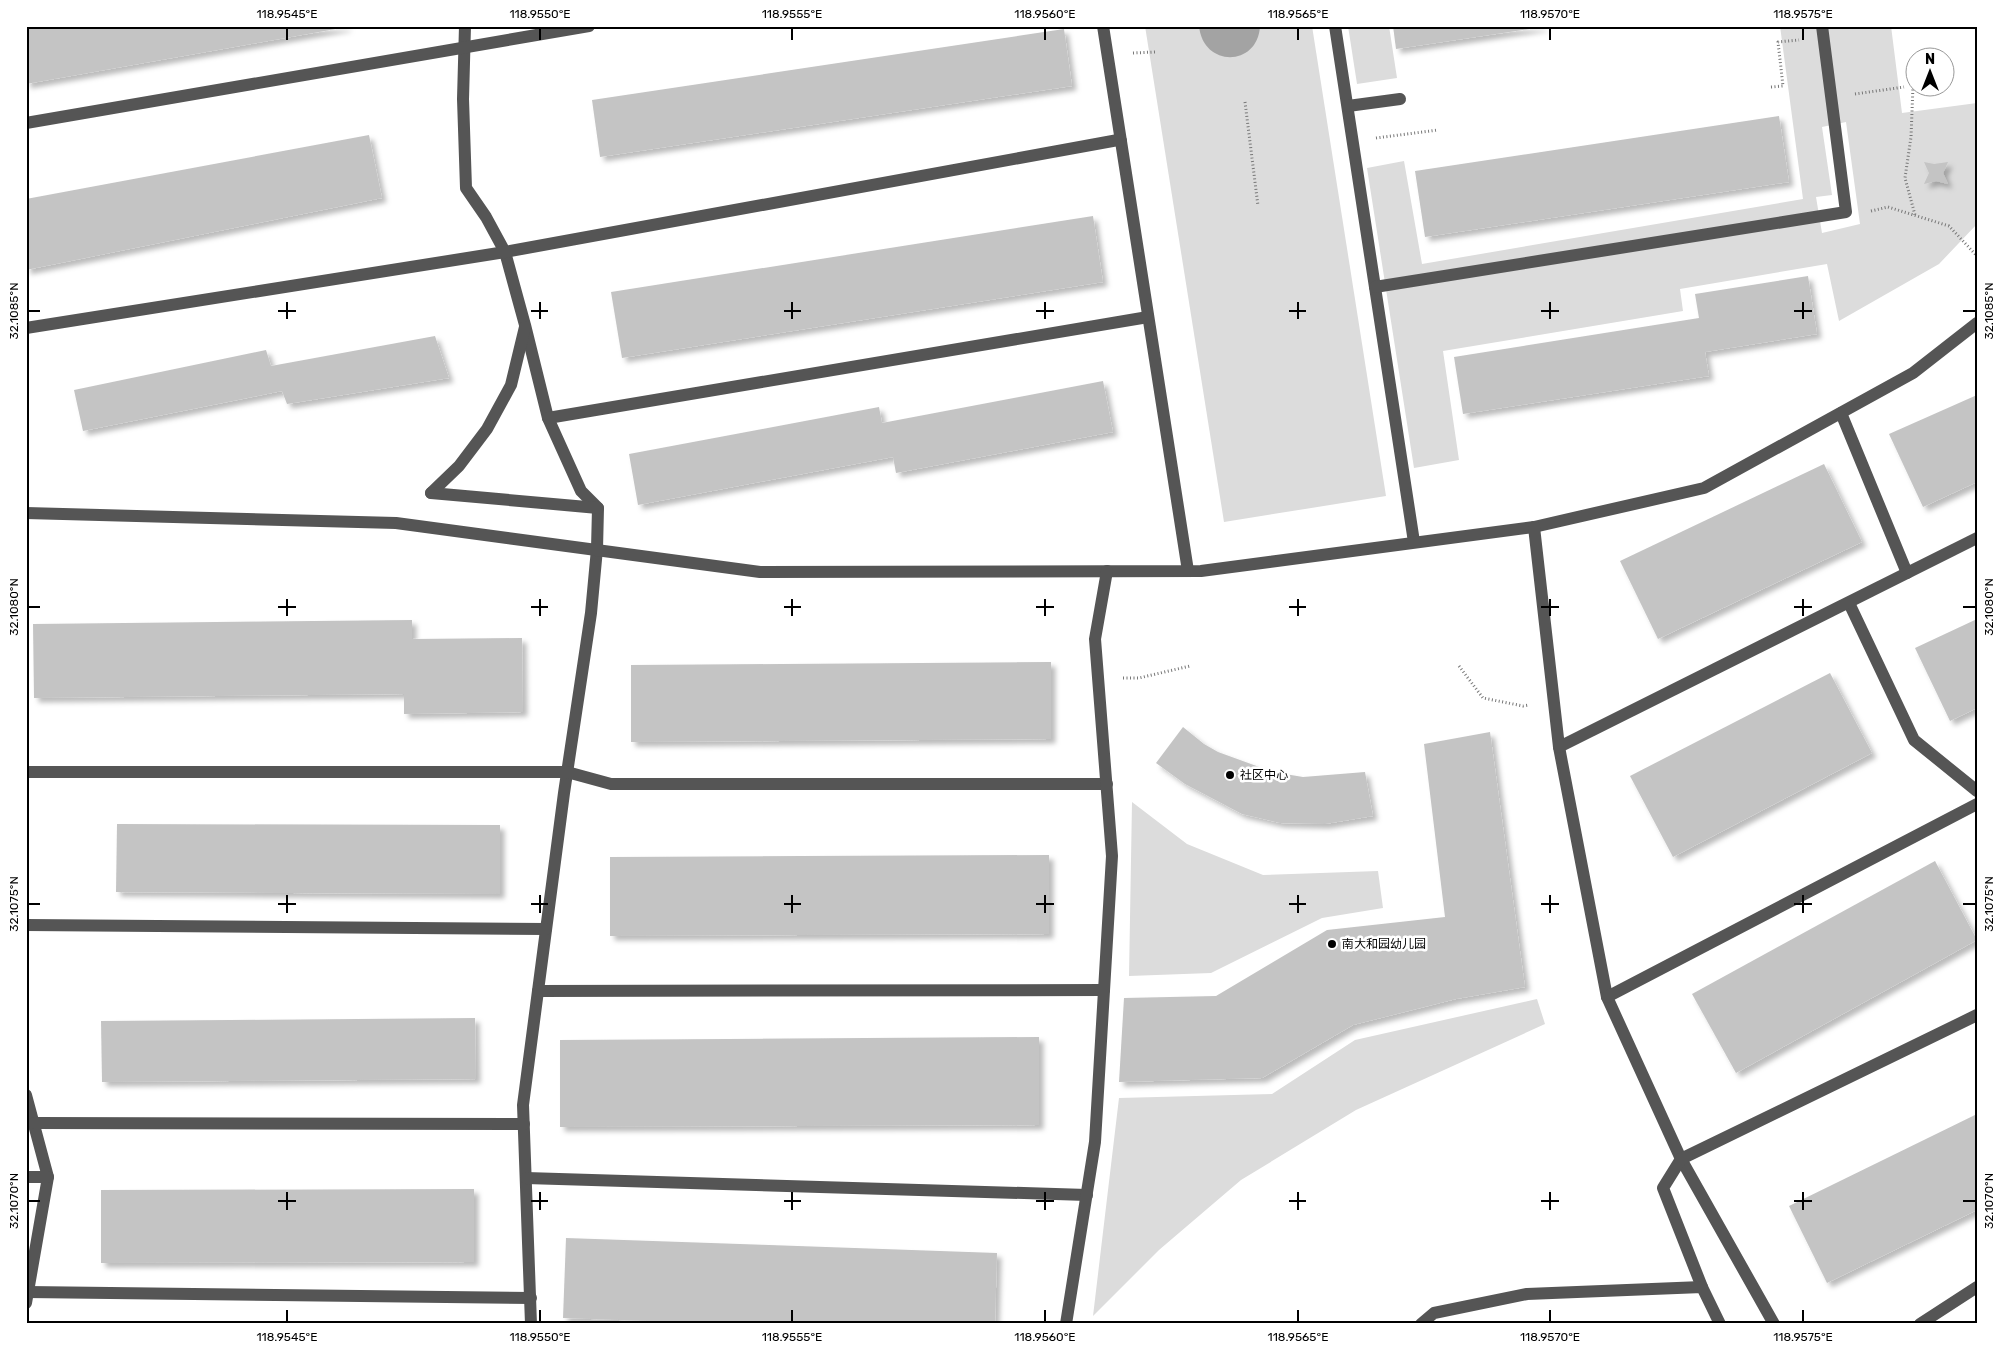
<svg xmlns="http://www.w3.org/2000/svg" width="2003" height="1350" font-family="Rubik,'Noto Sans SC',sans-serif">
  <defs>
    <filter id="shadow"><feDropShadow dx="4.5" dy="4.5" stdDeviation="2.5" flood-color="#0004"/></filter>
  </defs>
  <rect width="100%" height="100%" fill="#fff"/>
  <g fill="#dcdcdc" fill-rule="evenodd">
    <path d="M1145,26h167l74,470 -162,26z"/>
    <path d="M1348,26h41l8,52 -40,6z"/>
    <path d="M1780,26h111l11,87 75,-10v121l-38,40 -100,57 -12,-57 -147,25 3,22 -240,40 16,109 -45,8 -47,-300 37,-7 18,103 381,-65zM1846,122l14,102 -38,9 -6,-36 16,-2 -10,-68z"/>
    <path d="M1132,802l55,42 76,31 115,-4 5,37 -61,10 -111,55 -82,3z"/>
    <path d="M1537,999l8,25 -189,86 -115,70 -82,70 -66,66 26,-218 153,-4 83,-54z"/>
  </g>
  <path fill="#a3a3a3" d="M1199,26h61c-2,41 -57,42 -61,0z"/>
  <g fill="#c4c4c4" filter="url(#shadow)">
    <path d="M26,26h321v1l-321,57z"/>
    <path d="M1393,26h150v1l-147,22z"/>
    <path d="M1064,29l8,57 -472,71 -8,-57z"/>
    <path d="M1779,116l10,66 -364,55 -10,-66z"/>
    <path d="M369,135l13,63 -356,72v-71z"/>
    <path d="M1924,162l10,2 14,-2 -5,11 5,11 -12,-3 -12,3 5,-11z"/>
    <path d="M1093,216l10,66 -481,76 -11,-66z"/>
    <path d="M1808,276l9,58 -112,18 4,24 -246,38 -9,-57 245,-39 -4,-24z"/>
    <path d="M435,336l14,42 -162,26 -5,-13 -199,40 -9,-41 192,-40 5,16z"/>
    <path d="M1103,381l10,51 -217,41 -3,-16 -255,48 -9,-51 250,-47 3,16z"/>
    <path d="M1977,395v87l-54,25 -34,-73z"/>
    <path d="M1824,464l38,78 -204,97 -38,-78z"/>
    <path d="M1977,619v89l-27,13 -35,-73z"/>
    <path d="M412,620v19l110,-1 1,74 -119,2v-20l-370,4 -1,-74z"/>
    <path d="M1051,662v77l-420,3v-77z"/>
    <path d="M1830,673l42,80 -199,104 -43,-81z"/>
    <path d="M1183,727l21,17 14,8 55,20 30,5 62,-5 8,44 -48,8 -45,-1 -38,-9 -57,-30 -29,-21z"/>
    <path d="M1490,732l35,255 -69,12 -103,26 -91,53 -143,4 5,-84 92,-2 111,-66 118,-13 -21,-173z"/>
    <path d="M117,824l383,1v69l-384,-2z"/>
    <path d="M1049,855v79l-439,2v-79z"/>
    <path d="M1935,861l42,79 -241,133 -44,-79z"/>
    <path d="M475,1018l1,61 -374,3 -1,-61z"/>
    <path d="M1039,1037v88l-479,2v-87z"/>
    <path d="M1977,1114v96l-150,73 -38,-77z"/>
    <path d="M474,1189v73l-373,1v-73z"/>
    <path d="M566,1238l431,15 -2,71h-264l-168,-6z"/>
  </g>
  <g fill="none" stroke-linecap="round" stroke-linejoin="round">
    <g stroke="#777" stroke-width="3" stroke-dasharray="1 2.5" stroke-linecap="butt">
      <path d="M1133,53l22,-1"/>
      <path d="M1913,86l-2,51 -6,41 10,37"/>
      <path d="M1771,87l12,-1 -5,-44 21,-2"/>
      <path d="M1855,94l49,-7"/>
      <path d="M1245,102l13,104"/>
      <path d="M1376,138l62,-8"/>
      <path d="M1871,211l17,-4 61,19 27,29"/>
      <path d="M1459,666l24,32 40,8 6,-1"/>
      <path d="M1123,678h16l51,-12"/>
    </g>
    <g stroke="#555" stroke-width="12">
      <path d="M465,26l-2,73 3,89 20,29 19,35 20,73 23,93 33,73 17,17 -1,41 -6,64 -27,180 -41,312 8,219"/>
      <path d="M1103,26l85,545"/>
      <path d="M1335,26l79,516"/>
      <path d="M1348,106l52,-7"/>
      <path d="M26,123l563,-97"/>
      <path d="M1375,287l471,-75 -24,-186"/>
      <path d="M26,328l479,-76 613,-112 3,1"/>
      <path d="M1841,413l66,160"/>
      <path d="M548,418l600,-101"/>
      <path d="M431,493l28,-27 28,-37 24,-44 14,-58"/>
      <path d="M431,493l167,15"/>
      <path d="M26,513l370,10 364,49 441,-1 333,-44 170,-39 209,-115 64,-50"/>
      <path d="M1534,527l25,220 48,250 74,162 93,165"/>
      <path d="M1849,603l65,137 63,51"/>
      <path d="M1559,747l418,-209"/>
      <path d="M26,772h541l44,12h496"/>
      <path d="M26,925l520,4"/>
      <path d="M538,991l566,-1"/>
      <path d="M1607,997l370,-193"/>
      <path d="M26,1095l22,82 -22,126"/>
      <path d="M34,1123l490,1"/>
      <path d="M26,1177h22"/>
      <path d="M526,1178l561,17"/>
      <path d="M1702,1287l-39,-99 18,-29 296,-144"/>
      <path d="M27,1292l504,6"/>
      <path d="M1066,1324l29,-182 17,-286 -17,-217 12,-68"/>
      <path d="M1421,1324l13,-11 93,-19 175,-7 18,37"/>
      <path d="M1920,1324l57,-37"/>
    </g>
  </g>
  <path fill="none" stroke="#000" stroke-width="2" d="M287,28v12M540,28v12M792,28v12M1045,28v12M1298,28v12M1550,28v12M1803,28v12M287,302v17M540,302v17M792,302v17M1045,302v17M1298,302v17M1550,302v17M1803,302v17M28,311h12M278,311h18M531,311h17M784,311h17M1036,311h18M1289,311h17M1541,311h18M1794,311h18M1963,311h13M287,599v17M540,599v17M792,599v17M1045,599v17M1298,599v17M1550,599v17M1803,599v17M28,607h12M278,607h18M531,607h17M784,607h17M1036,607h18M1289,607h17M1541,607h18M1794,607h18M1963,607h13M287,895v18M540,895v18M792,895v18M1045,895v18M1298,895v18M1550,895v18M1803,895v18M28,904h12M278,904h18M531,904h17M784,904h17M1036,904h18M1289,904h17M1541,904h18M1794,904h18M1963,904h13M287,1192v18M540,1192v18M792,1192v18M1045,1192v18M1298,1192v18M1550,1192v18M1803,1192v18M28,1201h12M278,1201h18M531,1201h17M784,1201h17M1036,1201h18M1289,1201h17M1541,1201h18M1794,1201h18M1963,1201h13M287,1310v12M540,1310v12M792,1310v12M1045,1310v12M1298,1310v12M1550,1310v12M1803,1310v12"/>
  <g fill="#000" stroke="#fff" stroke-width="2">
    <circle cx="1230" cy="775" r="5"/>
    <circle cx="1332" cy="944" r="5"/>
  </g>
  <g text-anchor="middle" dominant-baseline="central" stroke-width="5" stroke-linejoin="round" paint-order="stroke">
    <g font-size="12" fill="#000" stroke="#fff" text-anchor="start">
      <text x="1240" y="775">社区中心</text>
      <text x="1342" y="944">南大和园幼儿园</text>
    </g>
  </g>
  <rect width="2003" height="1350" fill="none" stroke="#ffffff" stroke-width="55"/>
  <g transform="translate(1930 72)"><circle r="24" fill="#ffffff" stroke="#999999"/>
  <path d="M0-4L9 19L0 12L-9 19Z" fill="#000000"/>
  <text y="-8" font-size="14" font-weight="bold" text-anchor="middle" fill="#000000">N</text>
  </g>
  <rect x="28" y="28" width="1948" height="1294" fill="none" stroke="#000" stroke-width="2"/>
  <g font-size="12" text-anchor="middle" fill="#000">
    <text x="287" y="18">118.9545°E</text>
    <text x="540" y="18">118.9550°E</text>
    <text x="792" y="18">118.9555°E</text>
    <text x="1045" y="18">118.9560°E</text>
    <text x="1298" y="18">118.9565°E</text>
    <text x="1550" y="18">118.9570°E</text>
    <text x="1803" y="18">118.9575°E</text>
    <text transform="translate(14 311) rotate(-90)" y="4">32.1085°N</text>
    <text transform="translate(1989 311) rotate(-90)" y="4">32.1085°N</text>
    <text transform="translate(14 607) rotate(-90)" y="4">32.1080°N</text>
    <text transform="translate(1989 607) rotate(-90)" y="4">32.1080°N</text>
    <text transform="translate(14 904) rotate(-90)" y="4">32.1075°N</text>
    <text transform="translate(1989 904) rotate(-90)" y="4">32.1075°N</text>
    <text transform="translate(14 1201) rotate(-90)" y="4">32.1070°N</text>
    <text transform="translate(1989 1201) rotate(-90)" y="4">32.1070°N</text>
    <text x="287" y="1341">118.9545°E</text>
    <text x="540" y="1341">118.9550°E</text>
    <text x="792" y="1341">118.9555°E</text>
    <text x="1045" y="1341">118.9560°E</text>
    <text x="1298" y="1341">118.9565°E</text>
    <text x="1550" y="1341">118.9570°E</text>
    <text x="1803" y="1341">118.9575°E</text>
  </g>
</svg>
